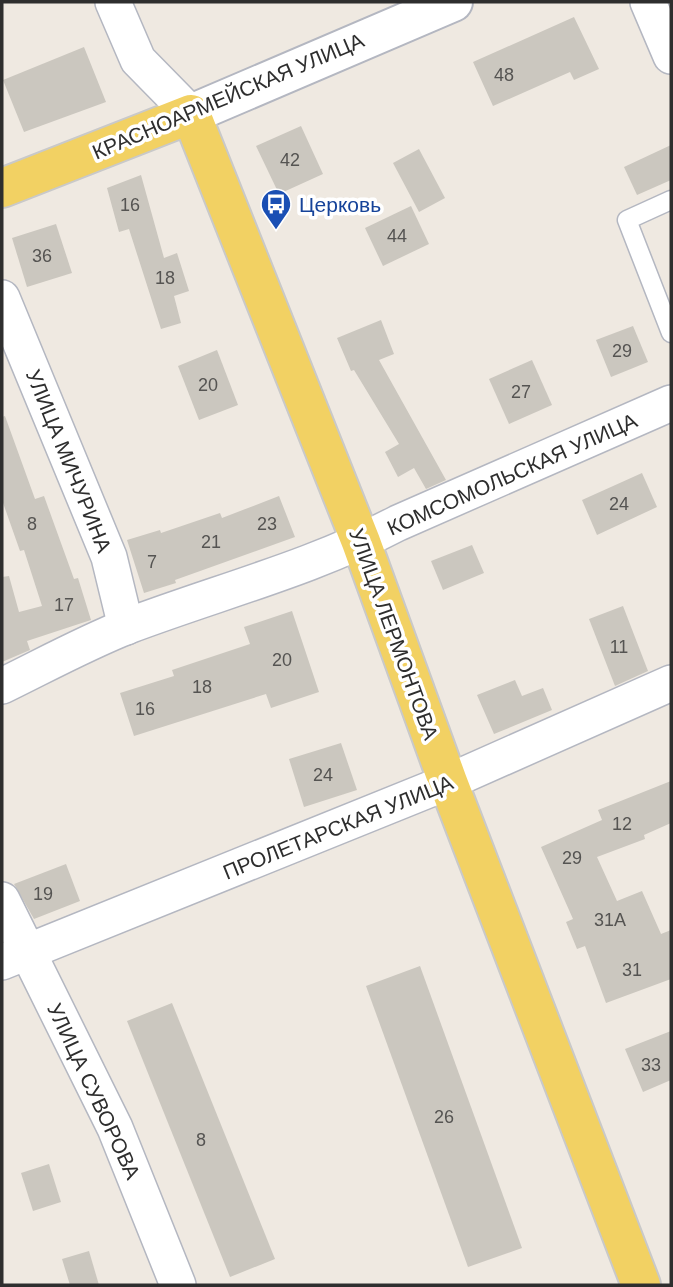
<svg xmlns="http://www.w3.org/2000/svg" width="673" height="1287" font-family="Helvetica,sans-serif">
  <rect width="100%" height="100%" fill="#efe9e1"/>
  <g fill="#cbc7bf">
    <path d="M574,17l25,52 -25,11 -4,-8 -77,34 -20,-44z"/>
    <path d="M84,47l22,55 -82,30 -21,-52z"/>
    <path d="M301,126l22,48 -44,20 -23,-48z"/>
    <path d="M671,145v35l-34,15 -13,-28z"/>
    <path d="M419,149l26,49 -26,14 -26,-49z"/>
    <path d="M141,175l23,83 13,-5 12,38 -15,5 7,27 -20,6 -32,-100 -10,3 -12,-44z"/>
    <path d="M411,206l18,38 -46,22 -18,-38z"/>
    <path d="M56,224l16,49 -45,14 -15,-49z"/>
    <path d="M381,320l13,34 -15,6 67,120 -20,9 -12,-21 -16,9 -13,-25 14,-8 -45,-74 -3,1 -14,-33z"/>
    <path d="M633,326l15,36 -37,15 -15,-37z"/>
    <path d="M217,350l21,55 -39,15 -21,-54z"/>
    <path d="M532,360l20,45 -43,19 -20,-45z"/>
    <path d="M5,416l30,83 9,-3 30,83 4,-1 13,42 -64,21 3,9 -28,12v-85l7,-1 10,36 23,-6 -18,-56 -4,1 -18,-51v-83z"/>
    <path d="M642,473l15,34 -60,28 -15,-35z"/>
    <path d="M279,496l16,41 -120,43 1,3 -32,10 -17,-53 33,-10 1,3 59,-20 2,5z"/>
    <path d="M472,545l12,28 -41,17 -12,-29z"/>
    <path d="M623,606l25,65 -33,15 -26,-67z"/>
    <path d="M292,611l27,81 -48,16 -5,-14 -132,42 -14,-43 54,-17 -2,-6 78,-26 -6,-17z"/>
    <path d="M515,680l7,16 21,-8 9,22 -58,24 -17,-39z"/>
    <path d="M341,743l16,47 -53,17 -15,-48z"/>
    <path d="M671,781v42l-27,12 1,4 -48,18 20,44 25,-10 19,43 10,-4v49l-65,24 -21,-57 -8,3 -11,-27 7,-3 -32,-72 61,-27 -4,-10z"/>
    <path d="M66,864l14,37 -46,18 -20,-35z"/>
    <path d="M420,966l102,282 -54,19 -102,-281z"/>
    <path d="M172,1003l103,256 -45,18 -103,-256z"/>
    <path d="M671,1031v49l-28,12 -18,-43z"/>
    <path d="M49,1164l12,38 -28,9 -12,-38z"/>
    <path d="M89,1251l10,34h-29l-8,-26z"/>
  </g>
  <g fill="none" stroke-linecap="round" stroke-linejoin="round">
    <g stroke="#b4b7c1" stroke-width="21">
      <path id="service" d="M671,200l-44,20 44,113"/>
    </g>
    <g stroke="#b4b7c1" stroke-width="38">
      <g id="minor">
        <path d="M113,2l25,58 53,54"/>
        <path d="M648,2l23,54"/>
        <path d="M2,298l107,259 17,70"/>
        <path d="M2,686c41,-20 83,-43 126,-60 90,-34 184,-58 270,-103l273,-120"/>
        <path d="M2,900l113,228 63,157"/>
        <path d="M2,962l446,-180 223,-99"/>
      </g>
    </g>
    <g stroke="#b4b7c1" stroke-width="42">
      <path id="tertiary" d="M191,114l262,-112"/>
    </g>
    <g stroke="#c9c9c9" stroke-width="42">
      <path id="primary" d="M2,188l189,-74 170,428 87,240 193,503"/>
    </g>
    <use href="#service" stroke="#fff" stroke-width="18"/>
    <use href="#minor" stroke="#fff" stroke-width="35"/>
    <use href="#tertiary" stroke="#fff" stroke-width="38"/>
    <use href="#primary" stroke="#f2d163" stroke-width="38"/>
  </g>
  <defs>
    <g id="bus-pin" transform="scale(1.575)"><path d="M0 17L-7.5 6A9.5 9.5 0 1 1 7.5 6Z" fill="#1a4fb4" stroke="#fff"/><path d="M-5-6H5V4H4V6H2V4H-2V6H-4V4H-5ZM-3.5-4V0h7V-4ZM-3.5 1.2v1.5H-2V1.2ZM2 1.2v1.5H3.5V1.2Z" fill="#fff"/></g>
  </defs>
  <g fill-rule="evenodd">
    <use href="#bus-pin" x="276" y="204"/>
  </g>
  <g text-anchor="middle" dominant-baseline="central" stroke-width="7" stroke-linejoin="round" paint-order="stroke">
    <g font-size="18" fill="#555452">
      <text x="504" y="75">48</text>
      <text x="290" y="160">42</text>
      <text x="130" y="205">16</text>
      <text x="397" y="236">44</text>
      <text x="42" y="256">36</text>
      <text x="165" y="278">18</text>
      <text x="622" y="351">29</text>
      <text x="208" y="385">20</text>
      <text x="521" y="392">27</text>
      <text x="619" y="504">24</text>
      <text x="32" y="524">8</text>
      <text x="267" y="524">23</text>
      <text x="211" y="542">21</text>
      <text x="152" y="562">7</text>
      <text x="64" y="605">17</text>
      <text x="619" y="647">11</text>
      <text x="282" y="660">20</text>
      <text x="202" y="687">18</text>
      <text x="145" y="709">16</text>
      <text x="323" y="775">24</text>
      <text x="622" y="824">12</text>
      <text x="572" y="858">29</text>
      <text x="43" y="894">19</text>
      <text x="610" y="920">31А</text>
      <text x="632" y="970">31</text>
      <text x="651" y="1065">33</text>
      <text x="444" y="1117">26</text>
      <text x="201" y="1140">8</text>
    </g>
    <g font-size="21" fill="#2e2e2e" stroke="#fff">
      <text transform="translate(228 96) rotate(-23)">КРАСНОАРМЕЙСКАЯ УЛИЦА</text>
      <text transform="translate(69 461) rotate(68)">УЛИЦА МИЧУРИНА</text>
      <text transform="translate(512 474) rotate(-24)">КОМСОМОЛЬСКАЯ УЛИЦА</text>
      <text transform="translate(394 634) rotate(70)">УЛИЦА ЛЕРМОНТОВА</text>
      <text transform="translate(338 827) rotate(-22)">ПРОЛЕТАРСКАЯ УЛИЦА</text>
      <text transform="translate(94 1091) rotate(65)">УЛИЦА СУВОРОВА</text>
    </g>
    <g font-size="21" fill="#164399" stroke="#fff" text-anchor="start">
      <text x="299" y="204">Церковь</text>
    </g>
  </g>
  <rect width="673" height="1287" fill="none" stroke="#2e2e2e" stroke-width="7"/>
</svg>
